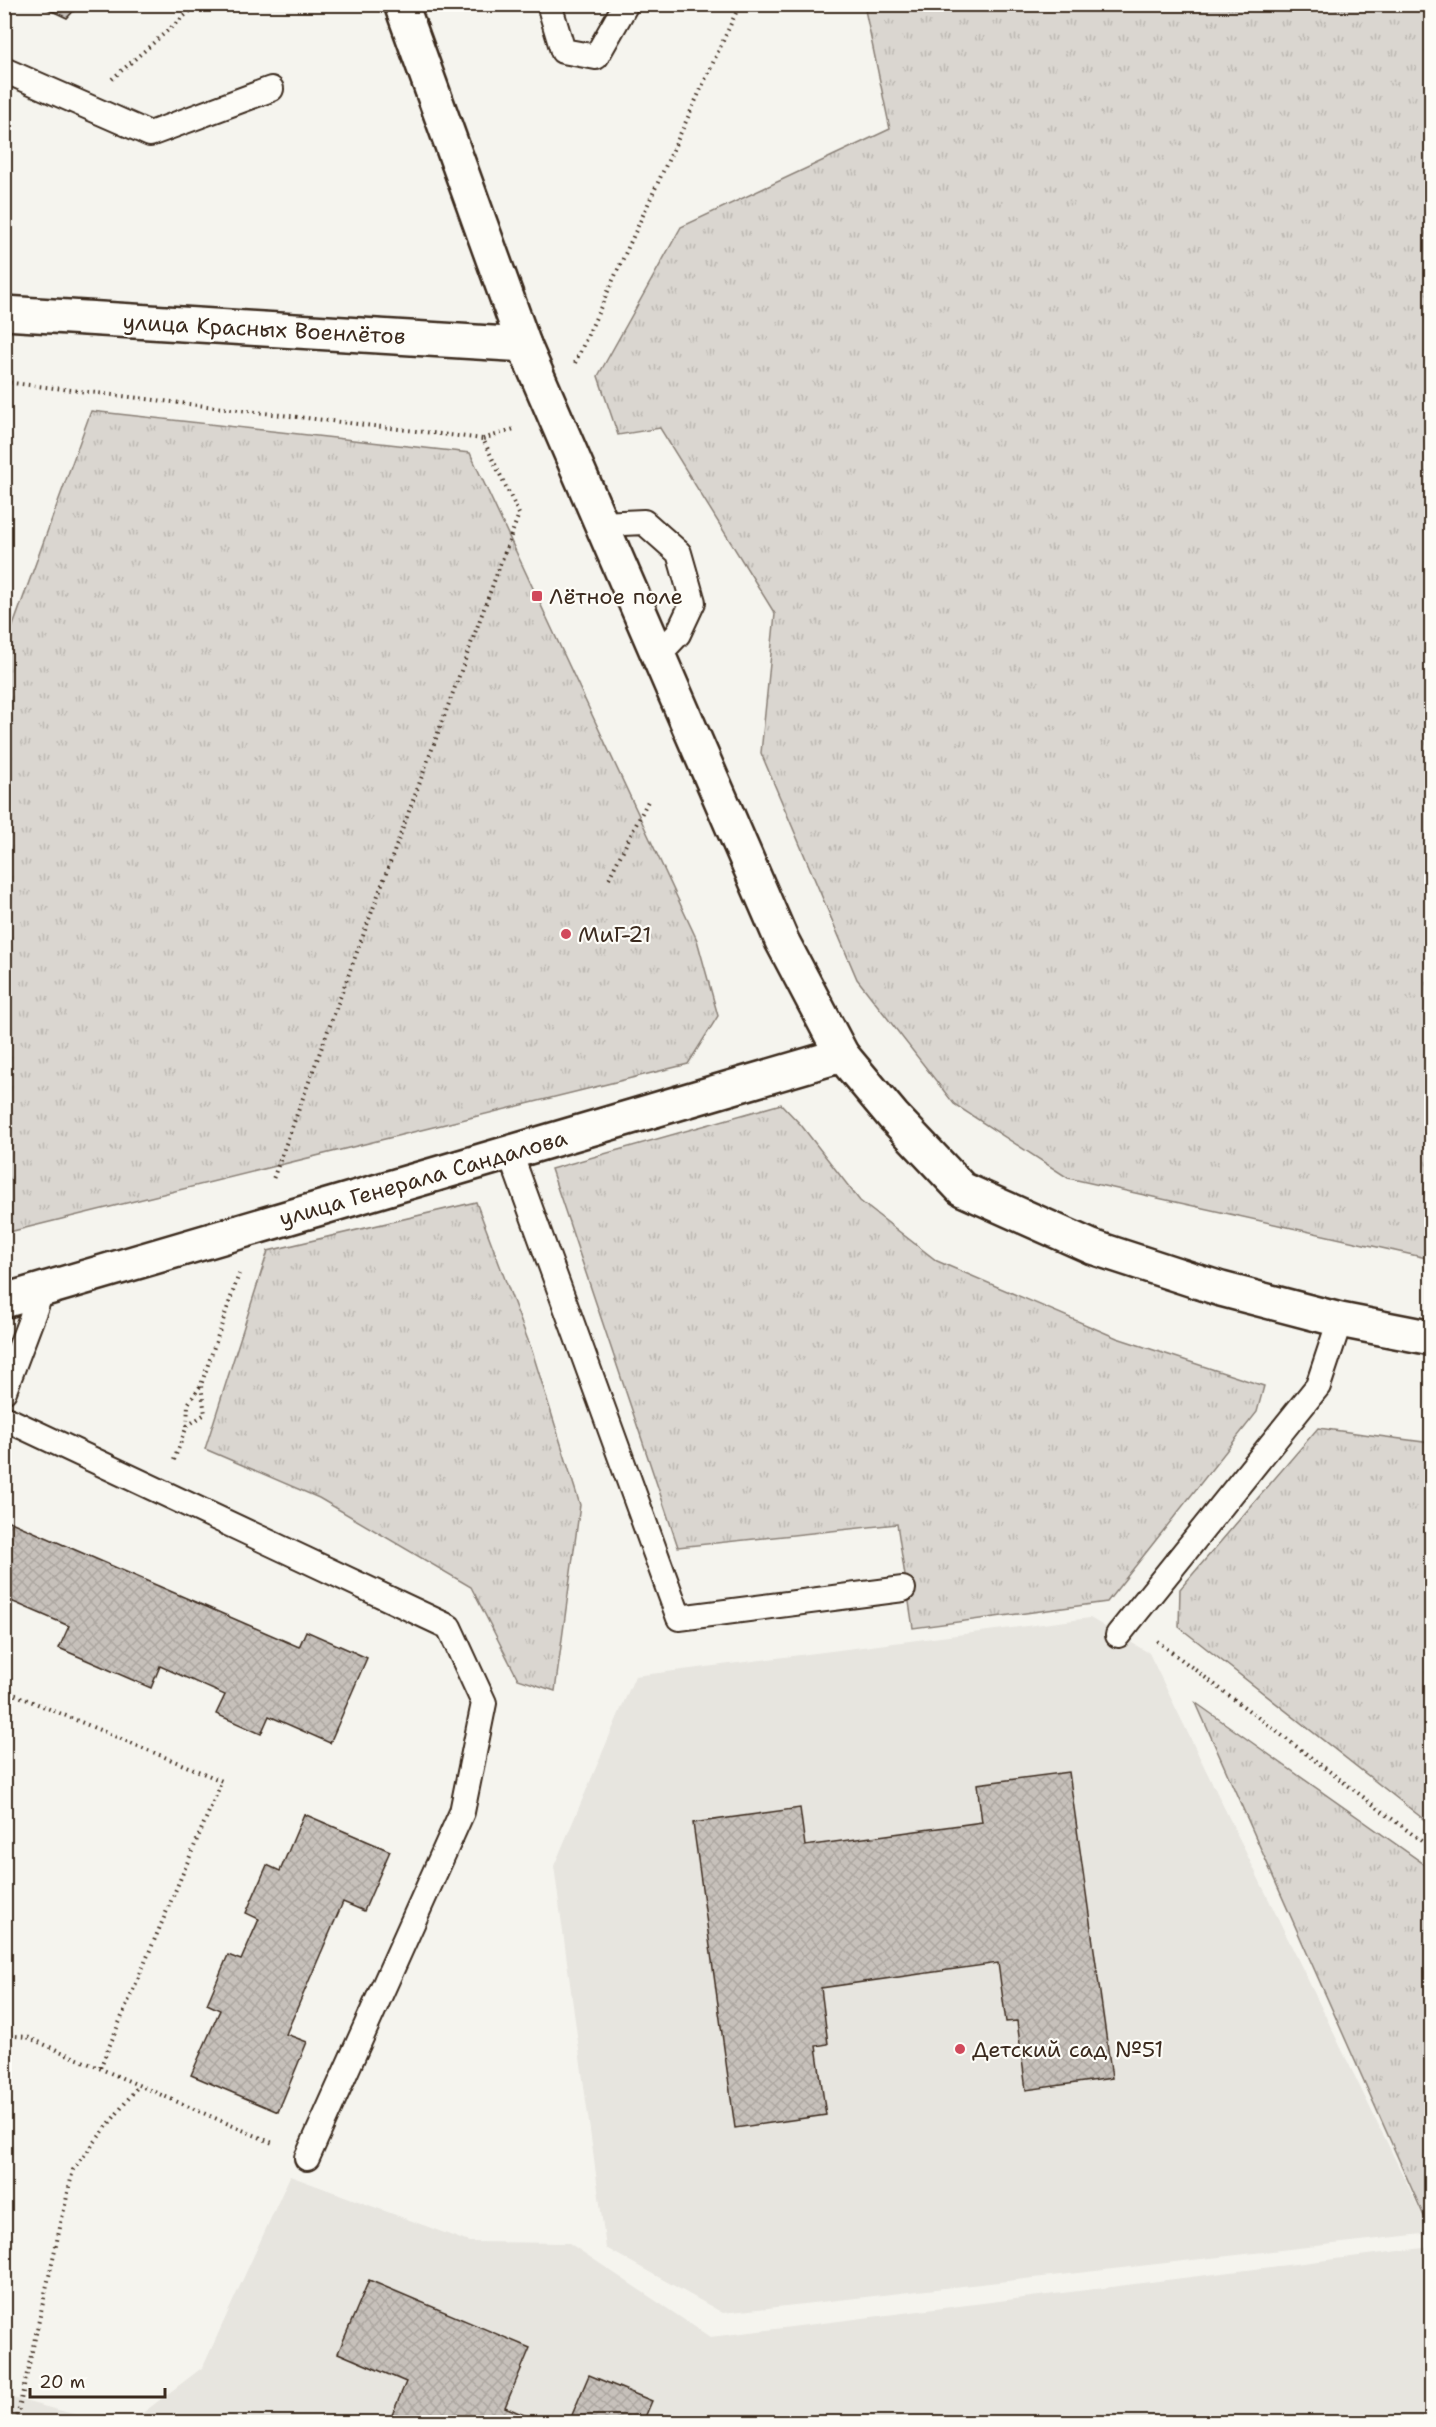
<svg xmlns="http://www.w3.org/2000/svg" width="1436" height="2427" font-family="'Shantell Sans',sans-serif">
  <defs>
    <pattern id="grass-tufts" width="24" height="20" patternUnits="userSpaceOnUse" patternTransform="scale(1.5)"><rect width="24" height="20" fill="#dad6d0"/><path d="M3 7l-1-3M5 7V3M7 7l1-3M15 17l-1-3M17 17v-4M19 17l1-3" fill="none" stroke="#bcb8b2"/></pattern>
    <pattern id="building-cross-hatch" width="8" height="8" patternUnits="userSpaceOnUse" patternTransform="scale(1.5)"><rect width="8" height="8" fill="#c7c1bb"/><path d="M0 0l8 8M0 8l8-8" fill="none" stroke="#aca6a0"/></pattern>
  </defs>
  <rect width="100%" height="100%" fill="#f5f4ee"/>
  <filter id="ink" filterUnits="userSpaceOnUse"><feTurbulence type="fractalNoise" baseFrequency=".0167" numOctaves="2"/><feDisplacementMap in="SourceGraphic" scale="12" xChannelSelector="R" yChannelSelector="G"/><feConvolveMatrix kernelMatrix="1 2 1 2 8 2 1 2 1" color-interpolation-filters="sRGB"/></filter>
  <g filter="url(#ink)">
    <g fill="#e7e5df">
      <path d="M1090,1618l59,35 282,580 -708,80 -117,-65 -52,-382 81,-190z"/>
      <path d="M290,2176l179,66 100,1 141,94 721,-90v175h-1300l72,-55z"/>
      <path d="M4,2396h1l98,26h-98z"/>
    </g>
    <g fill="url(#grass-tufts)" stroke="#8a8077" stroke-width="1.5">
      <path d="M864,5h567v1254l-363,-81 -114,-74 -97,-125 -96,-226 14,-139 -115,-186 -42,7 -20,-59 83,-149 209,-98z"/>
      <path d="M91,411l379,42 227,487 21,76 -30,48 -683,169v-585z"/>
      <path d="M781,1104l20,21 59,76 77,60 180,77 147,48 -7,26 -150,190 -194,26 -16,-104 -219,23 -127,-378z"/>
      <path d="M476,1202l56,149 48,154 -25,186 -37,-12 -47,-92 -152,-89 -114,-49 63,-198z"/>
      <path d="M1318,1428l113,15v382l-252,-198 1,-38z"/>
      <path d="M1196,1703l235,166v363z"/>
    </g>
    <g fill="url(#building-cross-hatch)" stroke="#3b2a1e" stroke-width="1.5">
      <path d="M37,4h43l-13,14z"/>
      <path d="M4,1519l295,128 7,-16 61,27 -37,85 -61,-27 -8,18 -45,-20 9,-19 -65,-29 -9,22 -92,-40 10,-22 -65,-28z"/>
      <path d="M1069,1772l43,306 -86,12 -9,-69 -11,1 -8,-59 -177,25 7,56 -12,2 10,69 -91,13 -42,-305 107,-15 5,38 177,-24 -5,-38z"/>
      <path d="M304,1814l86,37 -26,60 -21,-9 -57,132 21,8 -29,70 -87,-37 29,-65 -13,-6 21,-49 13,5 18,-41 -13,-6 21,-48 13,6z"/>
      <path d="M369,2280l161,68 -25,59 36,15h-152l17,-40 -68,-29z"/>
      <path d="M589,2375l63,26 -9,21h-74z"/>
    </g>
    <g fill="none" stroke-linecap="round" stroke-linejoin="round">
      <g stroke="#3b2a1e" stroke-width="28">
        <g id="lane">
          <path d="M549,4l14,47 33,6 30,-53"/>
          <path d="M4,70l146,64 121,-45"/>
          <path d="M601,524l43,-2 35,31 14,49 -15,32 -19,20"/>
          <path d="M510,1153l169,465 224,-29"/>
          <path d="M4,1391l38,-101"/>
          <path d="M4,1418l445,209 35,76 -22,109 -155,346"/>
          <path d="M1118,1635l200,-249 22,-66"/>
        </g>
      </g>
      <g stroke="#3b2a1e" stroke-width="38">
        <g id="street">
          <path d="M4,313l520,32"/>
          <path d="M4,1301l838,-246"/>
        </g>
      </g>
      <g stroke="#3b2a1e" stroke-width="38">
        <path id="secondary" d="M401,4l123,341 258,596 60,114 51,61 69,73 130,58 129,42 119,31 92,18"/>
      </g>
      <g stroke="#3b2a1e" stroke-width="4" stroke-dasharray="1.5 4.5" stroke-linecap="butt">
        <path d="M112,79l86,-75"/>
        <path d="M575,363l165,-359"/>
        <path d="M4,382l479,57 36,75 -246,665"/>
        <path d="M483,439l34,-11"/>
        <path d="M609,878l39,-77"/>
        <path d="M187,1426l18,-12 -4,-28"/>
        <path d="M174,1460l13,-34 1,-22 13,-19 38,-111"/>
        <path d="M1157,1641l275,208"/>
        <path d="M4,1690l218,91 -122,287"/>
        <path d="M4,2035l23,2 248,107"/>
        <path d="M16,2422l57,-252 66,-85"/>
      </g>
      <use href="#lane" stroke="#fdfcf7" stroke-width="24"/>
      <use href="#street" stroke="#fdfcf7" stroke-width="33"/>
      <use href="#secondary" stroke="#fdfcf7" stroke-width="33"/>
    </g>
  </g>
  <g fill="#d1495b" stroke="#fdfcf7" stroke-width="2">
    <rect x="531" y="590" width="12" height="12" rx="3"/>
    <circle cx="566" cy="934" r="6"/>
    <circle cx="960" cy="2049" r="6"/>
  </g>
  <g text-anchor="middle" dominant-baseline="central" stroke-width="4.5" stroke-linejoin="round" paint-order="stroke">
    <g font-size="22" fill="#3b2a1e" stroke="#fdfcf7">
      <text transform="translate(264 329) rotate(3)">улица Красных Военлётов</text>
      <text transform="translate(423 1178) rotate(-16)">улица Генерала Сандалова</text>
    </g>
    <g font-size="22" fill="#3b2a1e" stroke="#fdfcf7" text-anchor="start">
      <text x="549" y="596">Лётное поле</text>
      <text x="578" y="934">МиГ-21</text>
      <text x="972" y="2049">Детский сад №51</text>
    </g>
  </g>
  <rect width="1436" height="2427" fill="none" stroke="#fdfcf7" stroke-width="24"/>
  <rect x="12" y="12" width="1412" height="2403" fill="none" stroke="#3b2a1e" stroke-width="2" filter="url(#ink)"/>
  <path d="M30 2388v9h135v-9" fill="none" stroke="#3b2a1e" stroke-width="3"/>
  <text x="39" y="2388" font-size="18" fill="#3b2a1e" stroke="#fdfcf7" stroke-width="4.5" paint-order="stroke">20 m</text>
</svg>
